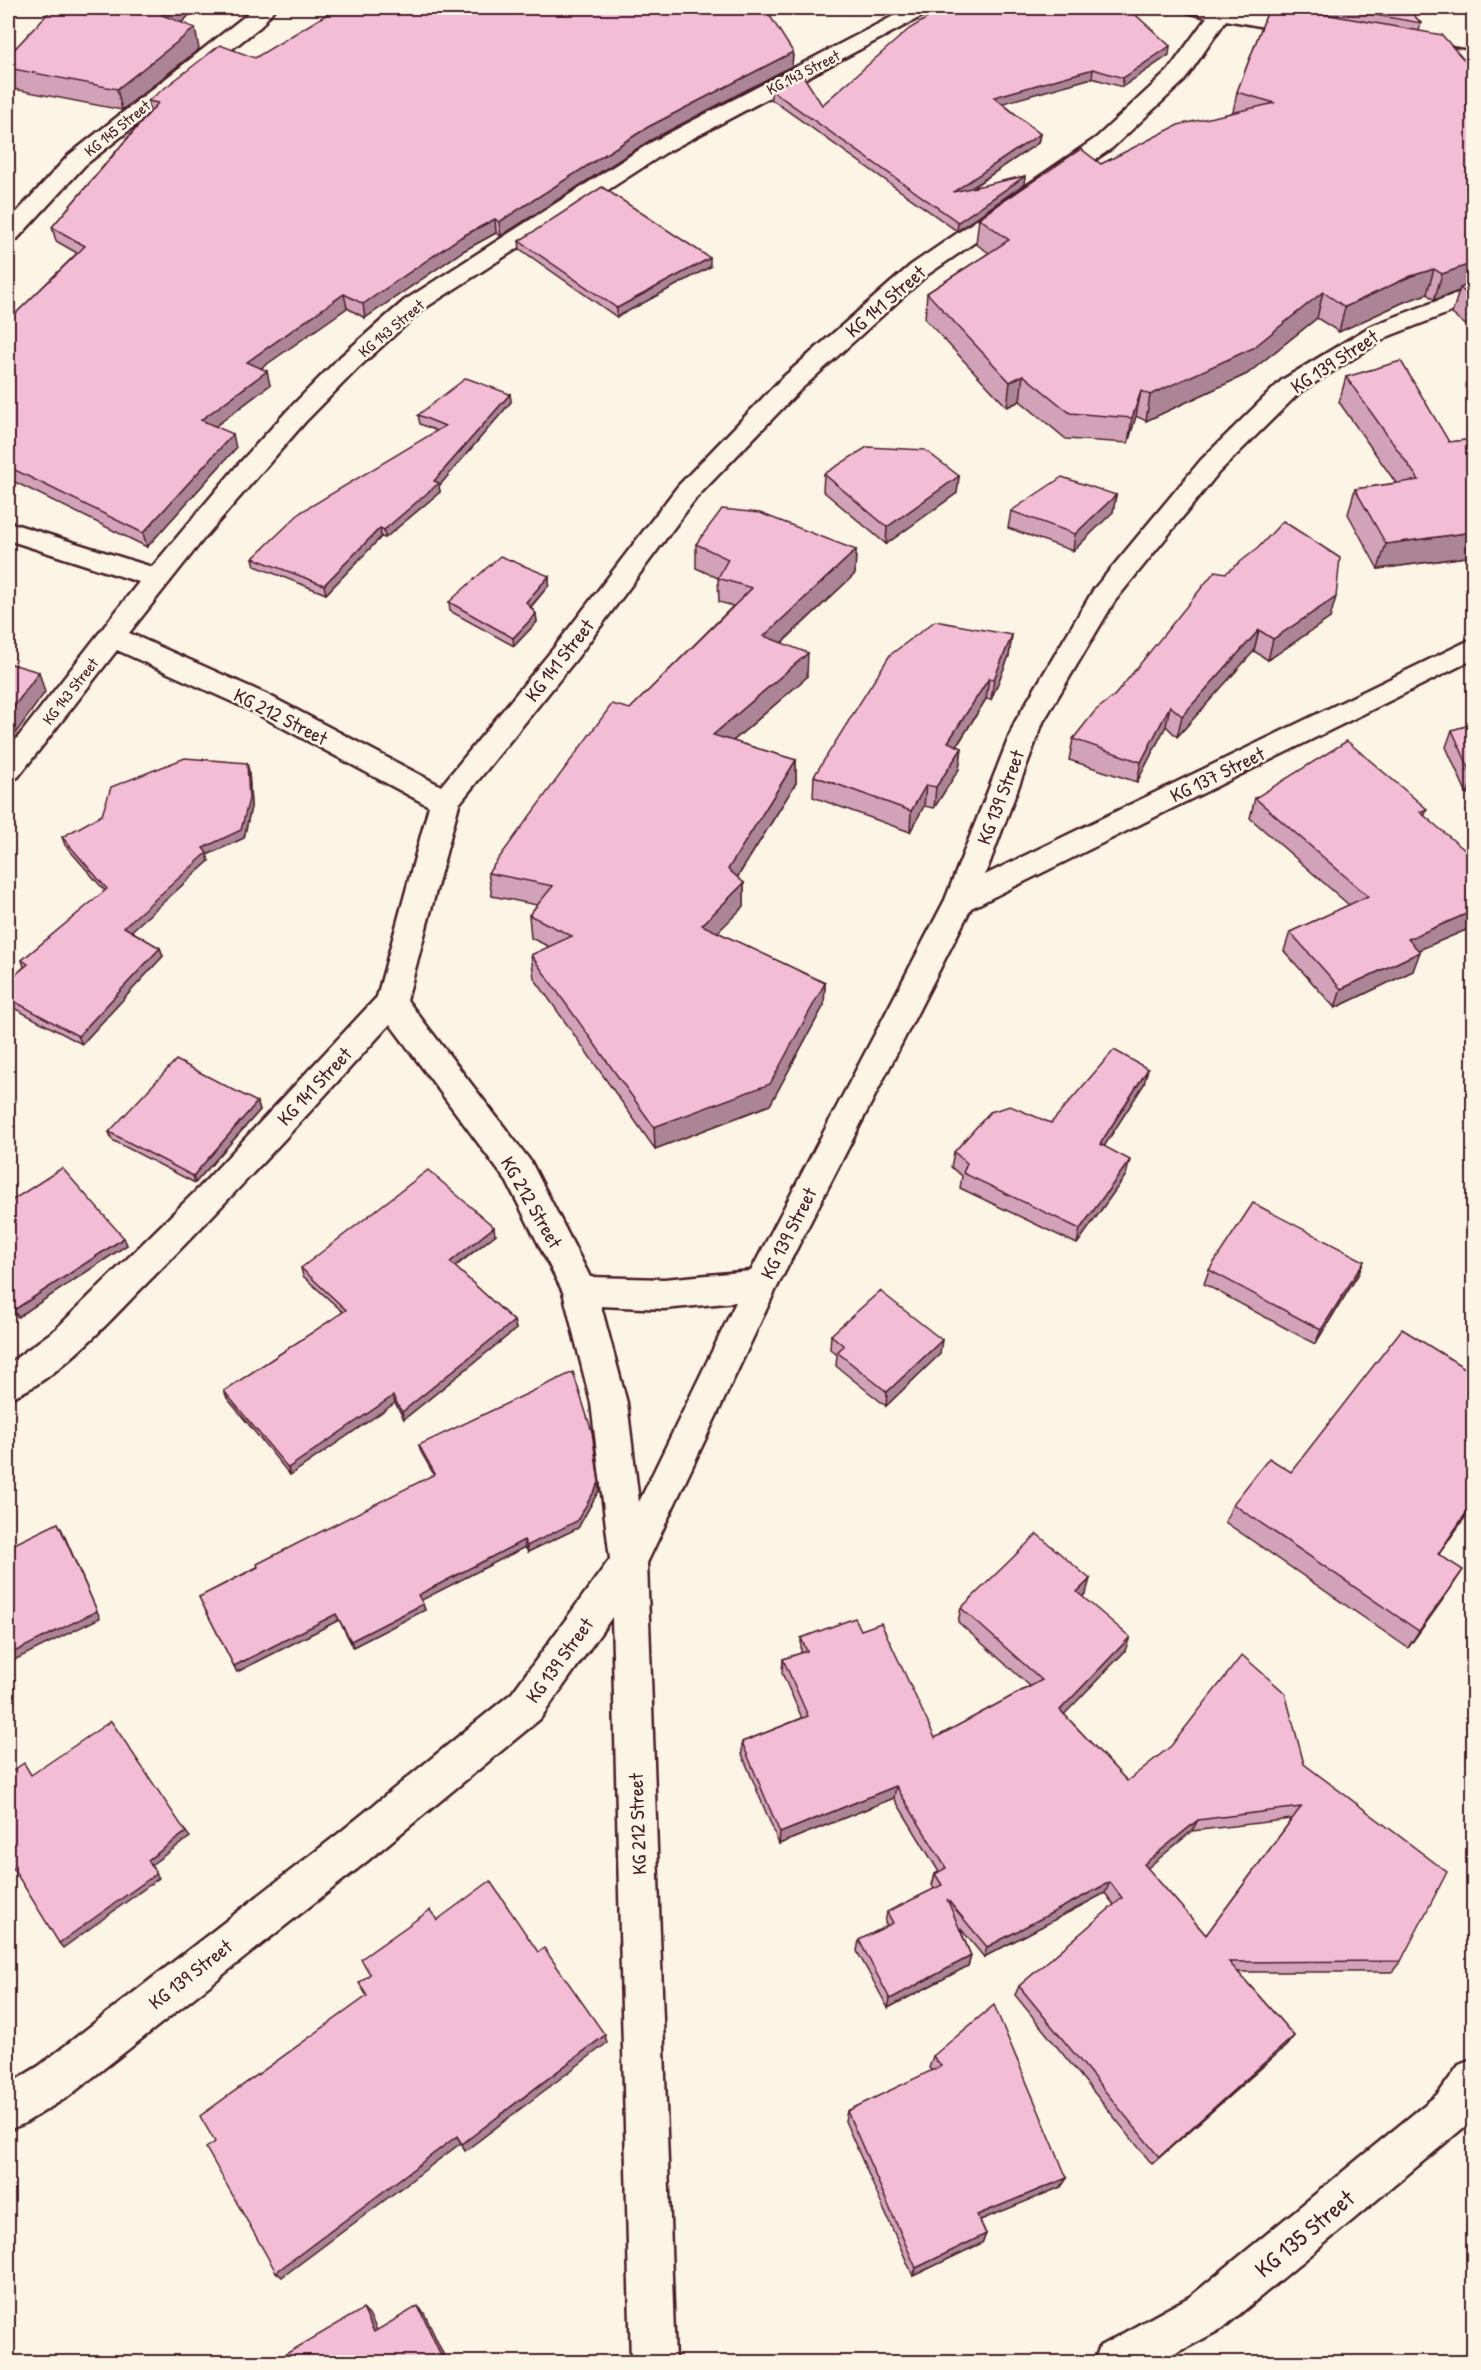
<svg xmlns="http://www.w3.org/2000/svg" width="1481" height="2370" font-family="'Patrick Hand',sans-serif">
  <rect width="100%" height="100%" fill="#fcf5e5"/>
  <filter id="ink" filterUnits="userSpaceOnUse"><feTurbulence type="fractalNoise" baseFrequency=".0167" numOctaves="2"/><feDisplacementMap in="SourceGraphic" scale="12" xChannelSelector="R" yChannelSelector="G"/><feConvolveMatrix kernelMatrix="1 2 1 2 8 2 1 2 1" color-interpolation-filters="sRGB"/></filter>
  <g filter="url(#ink)">
    <g fill="none" stroke-linecap="round" stroke-linejoin="round">
      <g stroke="#4a1f2b" stroke-width="5">
        <g id="minor">
          <path d="M253,8h22l-14,18 -176,139 -69,75 -8,2v-20l61,-67 176,-139z"/>
          <path d="M909,8h25l-4,4 -265,141 -243,157 -64,58 -53,54 -100,115 -76,96 139,62 173,91 116,-142 121,-158 103,-107 130,-114 185,-127 72,-67 39,-54 -20,-5 -3,-4h42l91,16 3,5 -3,5 -8,1 -83,-15 -42,61 -72,67 -185,127 -128,116 -103,107 -119,160 -118,146 -52,196 124,162 59,115 74,2 87,-8 194,-371 70,-178 79,-133 107,-129 81,-80 89,-54 103,-39v16l-85,33 -89,56 -81,80 -105,130 -71,120 -58,153 489,-237v21l-503,249 -196,383 -128,272 28,799h-44l-19,-745 -72,102 -174,143 -297,234 -46,28 -15,6v-45l31,-19 299,-232 174,-141 98,-134 -19,-156 -28,-111 -56,-110 -117,-158c-83,91 -166,182 -253,269 -30,31 -88,94 -129,105v-34l48,-35 143,-141 178,-191 52,-191 -181,-97 -131,-59 -99,127 -10,3v-30l131,-168 -131,-42v-18l144,45 84,-100 51,-56 53,-54 65,-57 245,-157zM736,1302l-97,200 -12,-99 -26,-97 63,3z"/>
          <path d="M1416,42l58,10v13l-66,-12 -3,-5 3,-5z"/>
          <path d="M1474,2059v58l-5,6 -246,205 -63,34h-66l6,-16 91,-50 248,-203 20,-28z"/>
        </g>
      </g>
      <use href="#minor" fill="#fcf5e5" fill-rule="evenodd"/>
    </g>
    <g fill="#d2a3b8" stroke="#4a1f2b" stroke-width="1.5" fill-rule="evenodd">
      <path d="M53,8h144l-16,15 18,26 -77,61 -114,-22v-32z"/>
      <path d="M1269,8h138l14,15 -2,8 54,39v261l-21,-17 7,-23 -25,9 -7,-6 -23,8 -65,30 -22,-14 -70,56 -101,47 -10,-5 -8,27 -62,-4 -46,-38 -13,6 -82,-88 2,-26 62,-40 -13,-9 3,-26 122,-54 132,-52 4,-20z"/>
      <path d="M1457,8h16v3z"/>
      <path d="M793,52l-1,14 -143,75 -148,95 -5,-3 -33,18 -98,67 -18,-10 -86,60 9,17 -55,41 21,22 -89,99 -132,-65 -7,-1v-160l69,-68 -21,-12 -4,-14 98,-116 -2,-10 107,-43z"/>
      <path d="M1169,55l-47,32 -30,-9 -90,25 38,31 -2,9 -66,45 53,-12 -1,8 -67,47 -186,-132v-9l51,15z"/>
      <path d="M519,241l191,26 -93,50 -97,-68z"/>
      <path d="M1346,377l103,65 24,-3v117l-95,13 -30,-55 7,-25 41,-6 -57,-81z"/>
      <path d="M510,394l1,8 -72,84 1,6 -55,46 -4,-1 -55,57 -71,-28 -2,-8 184,-127 -17,-7 -2,-9z"/>
      <path d="M824,474l135,2 -2,17 -71,51 -63,-53z"/>
      <path d="M1116,495l-3,17 -40,39 -65,-23 3,-17z"/>
      <path d="M696,544l160,6 -1,24 -73,69 25,34 -74,64 63,19v23l-59,95 7,5v23l-27,26 108,51 -1,22 -54,100 -115,44 -121,-171 -3,-23 19,-8 -19,-9 -2,-23 8,-10 -45,-9 -4,-23 142,-164 103,-103 -14,-4 -1,-24 -22,-10z"/>
      <path d="M1226,573l104,45 -62,42 -14,-9 -77,86 -11,-11 -29,56 -68,-22 4,-21 42,-44z"/>
      <path d="M549,576v9l-18,22 5,7 1,8 -23,24 -64,-35 -1,-9z"/>
      <path d="M1012,635l-3,21 -18,44 -5,-1 -29,47 5,2 -3,21 -25,39 -10,-2 -14,26 -97,-35 1,-21z"/>
      <path d="M1473,724v68l-6,2 -21,-47 6,-17z"/>
      <path d="M249,771l2,36 -7,31 -37,17 2,6 -78,70 29,17 3,8 -81,88 -74,-39v-24l16,-14 -2,-7 83,-69 -40,-46 -3,-8z"/>
      <path d="M1255,798l172,11 -3,7 49,111 -55,23 -5,21 -78,37 -51,-57 6,-19 59,-27 -99,-87z"/>
      <path d="M1144,1084l-40,62 22,29 -49,69 -117,-56 2,-12 -11,-9 3,-15 97,-29z"/>
      <path d="M257,1102l3,8 -65,73 -83,-43 -3,-8z"/>
      <path d="M8,1203l116,35 3,7 -109,72 -10,-13z"/>
      <path d="M495,1235l-40,32 59,54 2,8 -112,90 -9,-16 -105,72 -63,-77 -3,-7 119,-79 -40,-36 -2,-8z"/>
      <path d="M1364,1261l-6,14 -43,69 -111,-60 5,-14z"/>
      <path d="M831,1335l109,19 -54,52 -50,-40 1,-11 -7,-6z"/>
      <path d="M419,1445l180,45 -21,38 -50,24 -3,-5 -104,53 4,10 -72,37 -14,-27 -102,52 -38,-75 235,-122 -13,-23z"/>
      <path d="M1291,1472l182,34 -34,48 12,34 -43,60 -183,-126 8,-18z"/>
      <path d="M1086,1593l-4,3 43,55 -61,63 63,67 177,-17 97,197 -9,11h-154l56,64 -8,10 -134,118 -137,-169 4,-9 95,-81 -9,-12 -121,64 -24,-29 11,28 -3,10 -80,42 -31,-57 2,-11 28,-14 -2,-3 2,-11 47,-23 -2,-4 3,-11 4,-2 -45,-74 -115,46 -37,-90v-12l60,-24 -20,-45 1,-14 18,-6v-15l60,-8 74,108 95,-52 -72,-64 3,-14zM1292,1819l-86,116 -59,-67 45,-37z"/>
      <path d="M933,2056l134,122 -6,9 -81,33 6,14 -4,9 -69,33 -68,-155 2,-10 85,-40 -3,-3z"/>
    </g>
    <g fill="#ab8496" stroke="#4a1f2b" stroke-width="1.5">
      <path d="M170,8h27l-30,28 -5,-21z"/>
      <path d="M195,28l4,21 -77,61 -5,-21z"/>
      <path d="M1170,46l-1,9 -47,32 1,-9z"/>
      <path d="M793,52l-1,14 -143,75 -148,95 -2,-14 149,-95z"/>
      <path d="M1093,69l-1,9 -99,28 1,-9z"/>
      <path d="M1040,134l-2,9 -86,58 1,-9z"/>
      <path d="M1025,176l-1,8 -67,47 1,-9z"/>
      <path d="M495,219l1,14 -33,18 -98,67 -2,-14 98,-67z"/>
      <path d="M710,258v9l-93,50v-9z"/>
      <path d="M1473,263v23l-13,2 -1,3 -25,9 8,-26z"/>
      <path d="M1434,269l-7,25 -23,8 -65,30 6,-25 66,-31z"/>
      <path d="M1323,292l-6,26 -70,56 -101,47 4,-26z"/>
      <path d="M344,294l3,14 -97,68 -3,-14z"/>
      <path d="M267,371l3,14 -66,50 -3,-15z"/>
      <path d="M1023,375l-3,26 -13,6 3,-25z"/>
      <path d="M1141,391l-5,25 -8,27 4,-25z"/>
      <path d="M510,394l1,8 -72,84 1,6 -55,46 -1,-8 50,-49z"/>
      <path d="M233,434l3,14 -89,99 -4,-14z"/>
      <path d="M959,476l-2,17 -71,51 1,-17z"/>
      <path d="M1116,495l-3,17 -40,39 2,-17z"/>
      <path d="M380,528l1,9 -55,57 -2,-9z"/>
      <path d="M1473,532v24l-95,13 8,-25z"/>
      <path d="M856,550l-1,24 -91,85v-23z"/>
      <path d="M549,576v9l-22,26 -1,-9z"/>
      <path d="M1336,597l-6,21 -62,42 5,-21z"/>
      <path d="M536,614l1,8 -23,24 -1,-8z"/>
      <path d="M1259,630l-5,21 -77,86 5,-21z"/>
      <path d="M1012,635l-3,21 -18,44 3,-21z"/>
      <path d="M808,653l-1,24 -94,81v-23z"/>
      <path d="M39,672l6,20 -37,52v-29z"/>
      <path d="M989,678l-3,21 -40,64 2,-21z"/>
      <path d="M1170,706l-4,20 -29,56 4,-20z"/>
      <path d="M962,748l-3,21 -25,39 2,-21z"/>
      <path d="M796,760v23l-68,109v-23z"/>
      <path d="M247,763l2,8 2,36 -7,31 -37,17 2,6 -82,74 -3,-8 79,-79z"/>
      <path d="M1473,778v14l-6,2z"/>
      <path d="M926,785l-2,21 -14,26 1,-21z"/>
      <path d="M1427,809l-7,20v-17z"/>
      <path d="M744,883v23l-42,42v-23z"/>
      <path d="M1473,911v16l-73,31 8,-19z"/>
      <path d="M160,948l3,8 -81,88 -4,-8z"/>
      <path d="M1420,952l-7,19 -78,37 6,-19z"/>
      <path d="M825,983l-1,22 -54,100 -115,44 -1,-22z"/>
      <path d="M1148,1069l-4,15 -48,75 4,-15z"/>
      <path d="M257,1102l3,8 -65,73 -2,-7z"/>
      <path d="M1130,1160l-4,15 -49,69 3,-15z"/>
      <path d="M494,1227l1,8 -44,34 -1,-7z"/>
      <path d="M124,1238l3,7 -109,72 -4,-7z"/>
      <path d="M1364,1261l-6,14 -43,69 6,-14z"/>
      <path d="M514,1321l2,8 -112,90 -2,-7z"/>
      <path d="M942,1340l-2,14 -54,52 1,-14z"/>
      <path d="M393,1396l2,7 -105,72 -2,-7z"/>
      <path d="M599,1483v7l-21,38 -50,24 -1,-6z"/>
      <path d="M1473,1503v3l-47,66 12,-18z"/>
      <path d="M58,1523l4,7 38,88 -92,45v-8z"/>
      <path d="M524,1540l1,7 -105,54 -2,-6z"/>
      <path d="M1463,1570l-12,18 -43,60 11,-17z"/>
      <path d="M1090,1579l-4,14 -13,13 4,-14z"/>
      <path d="M423,1604l2,6 -72,37 -2,-6z"/>
      <path d="M336,1614l3,6 -102,52 -3,-6z"/>
      <path d="M1130,1637l-5,14 -69,72 4,-13z"/>
      <path d="M896,1786l-2,12 -115,46 1,-11z"/>
      <path d="M1198,1820l-6,11 -54,45 6,-12z"/>
      <path d="M186,1832l4,5 -39,28 8,13 -96,70 -4,-5 89,-83z"/>
      <path d="M1110,1882l-5,11 -121,64 3,-10z"/>
      <path d="M971,1956l-3,10 -80,42 2,-9z"/>
      <path d="M605,2035l2,8 -142,108 -3,-7z"/>
      <path d="M1294,2036l-8,10 -134,118 7,-7z"/>
      <path d="M457,2136l4,7 -179,134 -6,-5z"/>
      <path d="M1067,2178l-6,9 -88,36 4,-8z"/>
      <path d="M986,2234l-4,9 -69,33 3,-8z"/>
      <path d="M418,2306l6,7 23,49h-3z"/>
      <path d="M363,2309l7,7 11,22 -7,-6z"/>
    </g>
    <g fill="#f4bdd6" stroke="#4a1f2b" stroke-width="1.5" fill-rule="evenodd">
      <path d="M53,8h117l-8,7 33,13 -78,61 -109,-21v-12z"/>
      <path d="M337,8h428l28,44 -145,75 -149,95 -4,-3 -34,18 -98,67 -19,-10 -97,68 20,9 -66,49 32,14 -90,99 -132,-65h-3v-147l77,-75 -33,-19 106,-124 -10,-2 72,-56 35,13z"/>
      <path d="M944,8h184l42,38 -47,32 -30,-9 -99,28 46,37 -87,58 72,-16 -67,46 -187,-132 31,-16 20,31 87,-76z"/>
      <path d="M1269,8h21l152,27 31,35v193l-31,11 -8,-5 -23,7 -66,31 -22,-15 -70,56 -103,47 -9,-4 -9,27 -62,-5 -47,-38 -13,7 -83,-89 82,-53 -30,-22 102,-69 20,15 77,-39 97,-22 -38,-11z"/>
      <path d="M1335,8h72l14,15z"/>
      <path d="M602,187l108,71 -93,50 -98,-67z"/>
      <path d="M1473,283v16l-13,-11z"/>
      <path d="M1401,361l48,81 24,-3v93l-87,12 -31,-55 64,-9 -73,-103z"/>
      <path d="M466,378l44,16 -76,87 5,2 -55,47 -4,-2 -56,57 -71,-27 48,-46 144,-86 -27,-11z"/>
      <path d="M867,447l58,3 34,26 -72,51 -63,-53z"/>
      <path d="M1062,477l54,18 -41,39 -64,-23z"/>
      <path d="M722,509l38,4 96,37 -92,86 44,17 -95,82 83,25 -68,109 16,14 -42,42 123,58 -55,101 -116,43 -123,-172 41,-19 -43,-21 24,-29 -65,-13 124,-169 18,5 122,-121 -34,-10 10,-19 -32,-15z"/>
      <path d="M1283,521l57,37 -4,39 -63,42 -14,-9 -77,86 -12,-10 -29,56 -68,-23 22,-28 20,-16 100,-124 11,2 32,-25z"/>
      <path d="M500,556l49,20 -23,26 10,12 -23,24 -64,-36z"/>
      <path d="M935,621l77,14 -18,44 -5,-1 -41,64 14,6 -26,39 -10,-2 -15,26 -97,-35 76,-121z"/>
      <path d="M8,663l31,9 -31,43z"/>
      <path d="M1473,724v53l-21,-47z"/>
      <path d="M1347,741l80,68 -7,3 53,45v54l-65,28 12,13 -79,37 -51,-57 78,-36 -113,-98z"/>
      <path d="M185,758l62,5 2,36 -8,31 -38,18 4,5 -83,74 36,21 -82,88 -70,-38v-17l20,-17 -6,-4 85,-71 -45,-52 40,-22 9,-28z"/>
      <path d="M1114,1050l34,19 -48,75 30,16 -50,69 -117,-56 4,-10 -13,-11 36,-40 20,-6 41,17z"/>
      <path d="M176,1060l81,42 -64,74 -84,-44z"/>
      <path d="M62,1168l62,70 -110,72 -6,-8v-99z"/>
      <path d="M428,1170l66,57 -44,35 64,59 -112,91 -9,-16 -105,72 -64,-77 122,-81 -45,-42z"/>
      <path d="M1253,1203l111,58 -43,69 -112,-60z"/>
      <path d="M880,1291l62,49 -55,52 -50,-40 7,-6 -13,-11z"/>
      <path d="M1402,1329l71,44v130l-35,51 25,16 -44,61 -186,-127 36,-46 22,14z"/>
      <path d="M573,1372l19,60 7,51 -22,38 -50,25 -3,-6 -106,55 5,9 -72,37 -15,-27 -102,52 -35,-69 59,-30 -1,-3 178,-90 -16,-29z"/>
      <path d="M58,1523l39,88 -89,44v-108z"/>
      <path d="M1037,1534l53,45 -13,13 53,45 -70,73 67,71 44,-35 71,-91 43,38 19,71 143,108 -46,89 -172,1 65,74 -135,121 -140,-171 103,-88 -12,-16 -123,65 -40,-48 24,57 -81,43 -31,-59 34,-17 -6,-11 55,-27 -7,-11 11,-6 -50,-82 -116,47 -38,-91 66,-26 -25,-57 24,-8 -6,-13 54,-20 6,12 20,-7 54,115 107,-58 -81,-72zM1301,1807l-95,128 -62,-71 54,-44z"/>
      <path d="M111,1721l75,111 -38,28 8,14 -97,69 -51,-83v-86l16,-11 7,12z"/>
      <path d="M490,1881l48,71 6,-4 61,87 -143,109 -5,-8 -181,136 -70,-124 9,-6 -15,-26 167,-120 -8,-13 11,-9 -9,-15 69,-49 7,10z"/>
      <path d="M994,2005l73,173 -90,37 9,19 -70,34 -69,-157 94,-45 -8,-10z"/>
      <path d="M418,2306l26,56h-172l91,-53 11,23z"/>
    </g>
  </g>
  <g text-anchor="middle" dominant-baseline="central" stroke-width="5" stroke-linejoin="round" paint-order="stroke">
    <g font-size="16" fill="#4a1f2b" stroke="#fcf5e5">
      <text transform="translate(803 72) rotate(-27)">KG 143 Street</text>
      <text transform="translate(117 128) rotate(-39)">KG 145 Street</text>
      <text transform="translate(391 328) rotate(-40)">KG 143 Street</text>
      <text transform="translate(70 691) rotate(-52)">KG 143 Street</text>
    </g>
    <g font-size="20" fill="#4a1f2b" stroke="#fcf5e5">
      <text transform="translate(885 301) rotate(-41)">KG 141 Street</text>
      <text transform="translate(1334 361) rotate(-33)">KG 139 Street</text>
      <text transform="translate(559 660) rotate(-52)">KG 141 Street</text>
      <text transform="translate(281 716) rotate(27)">KG 212 Street</text>
      <text transform="translate(1217 774) rotate(-26)">KG 137 Street</text>
      <text transform="translate(1000 797) rotate(-69)">KG 139 Street</text>
      <text transform="translate(314 1086) rotate(-47)">KG 141 Street</text>
      <text transform="translate(532 1202) rotate(60)">KG 212 Street</text>
      <text transform="translate(788 1233) rotate(-63)">KG 139 Street</text>
      <text transform="translate(559 1660) rotate(-54)">KG 139 Street</text>
      <text transform="translate(637 1824) rotate(-92)">KG 212 Street</text>
      <text transform="translate(190 1974) rotate(-38)">KG 139 Street</text>
    </g>
    <g font-size="24" fill="#4a1f2b" stroke="#fcf5e5">
      <text transform="translate(1304 2233) rotate(-40)">KG 135 Street</text>
    </g>
  </g>
  <rect width="1481" height="2370" fill="none" stroke="#fcf5e5" stroke-width="30"/>
  <rect x="15" y="15" width="1451" height="2340" fill="none" stroke="#4a1f2b" stroke-width="2" filter="url(#ink)"/>
</svg>
